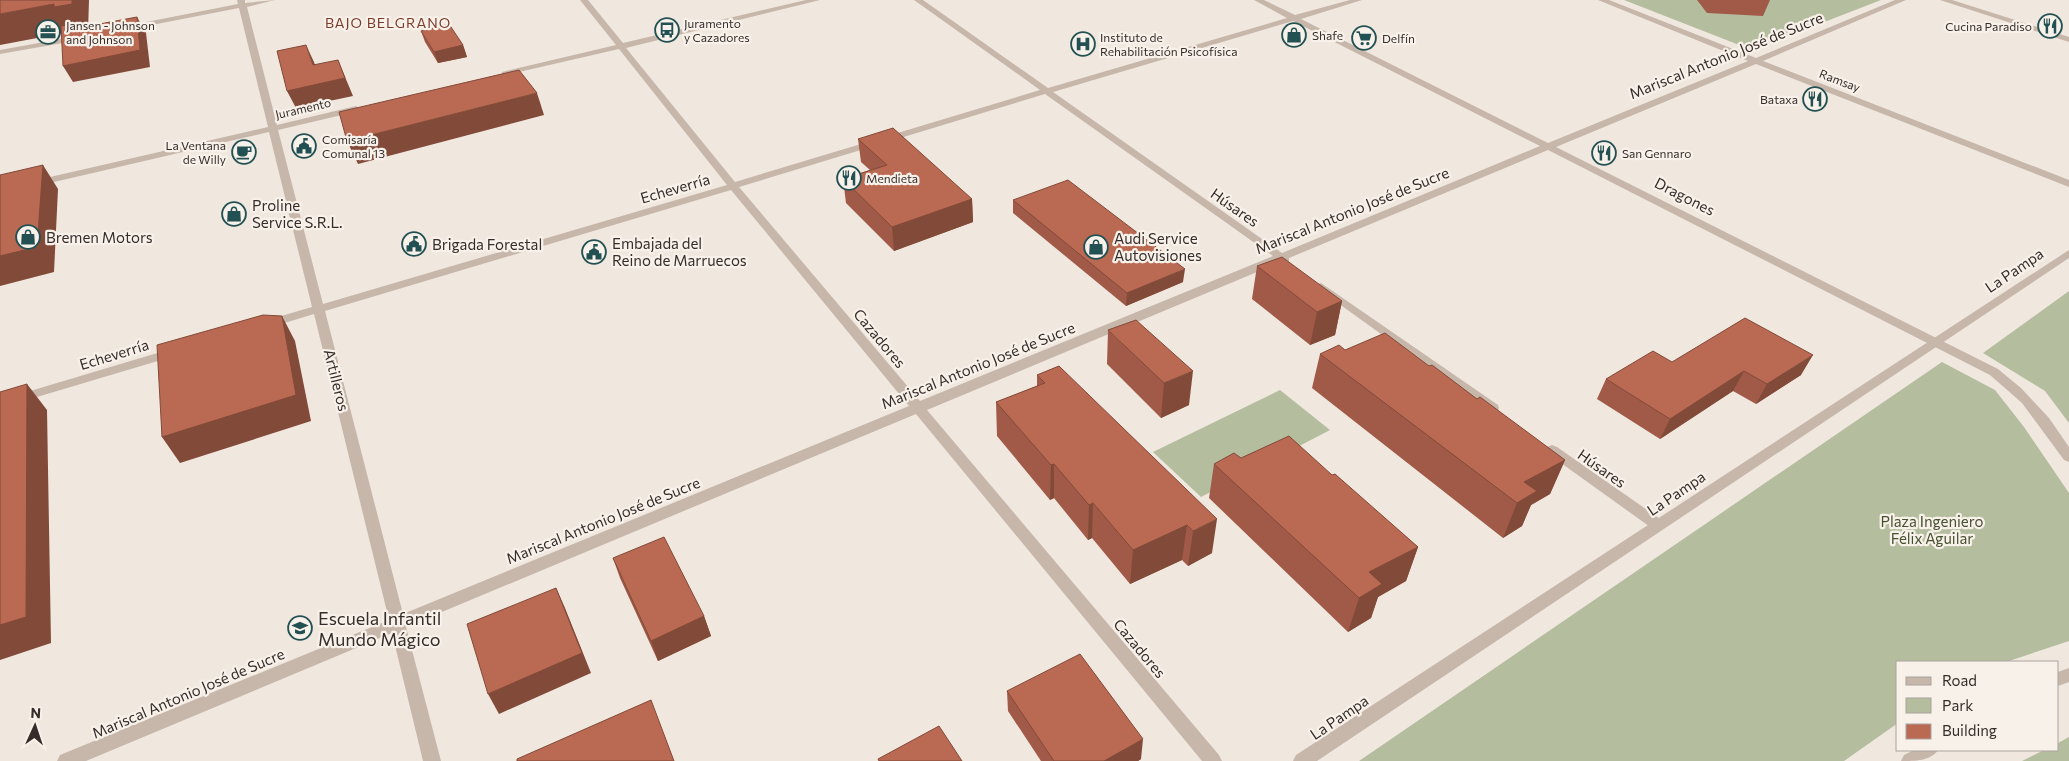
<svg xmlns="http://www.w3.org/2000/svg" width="2069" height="761" font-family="Commissioner,sans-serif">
  <rect width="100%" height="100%" fill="#f0e7de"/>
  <g fill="#b4be9f">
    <path d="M1624,0h257l-129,50z"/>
    <path d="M2069,291v132l-24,-32 -62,-38z"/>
    <path d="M1942,362l53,28 29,37 45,66v148l-63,21h-108v61l-54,38h-485z"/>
    <path d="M1280,390l50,40 -129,67 -48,-45z"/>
    <path d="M2069,737v24h-47l22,-11h14v-7z"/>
  </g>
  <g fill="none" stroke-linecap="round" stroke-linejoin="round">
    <g fill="#c7b7ab" fill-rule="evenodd">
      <path d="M237,0h8v3l30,-3 -28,7 30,118 79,-19 5,3 -2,2 -81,19 45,174 404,-119 -108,-136 -117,27v-4l114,-27 -36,-45h8l35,43 183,-43h14l-194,48 109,134 305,-92 -126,-90h9l125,88 239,-70 -33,-18h10l31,15 55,-15h12l-61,19 247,124 200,-82 -150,-61h11l147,58 139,-58h11l-143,61 306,119v7l-313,-123 -200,83 442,222 23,19 28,30 20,29v15l-5,-2 -42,-57 -32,-28 -442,-225 -259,108v4h-8l-354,148 292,345 3,6h-20l-286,-347 -510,213 35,134h-18l-31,-128 -306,128h-29l3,-6 329,-135 -75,-306 -46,14 -6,-4 2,-3 48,-14 -43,-175 -232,54 -5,-3 5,-3 231,-53 -29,-119 -113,22 -4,-2 4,-2 112,-22zM1293,21l247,125 -258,107 -229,-161zM1045,94l228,162 -353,145 -181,-214zM731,190l178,216 -506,208 -78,-303z"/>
      <path d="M1940,0h12l117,37v5z"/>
      <path d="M77,36l4,2 -1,2 -80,14v-4z"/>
      <path d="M1321,283l177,122 1,3 -1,3h-10l-171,-123 -2,-2 2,-2z"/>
      <path d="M174,348l4,1 2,3 -2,3 -178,53v-8z"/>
      <path d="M1552,445l5,2 106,74 2,4 -2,4 -5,1 -5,-1 -106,-76 -2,-3 2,-3z"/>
    </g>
    <g fill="#c7b7ab" fill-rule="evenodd">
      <path d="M2069,250v8l-752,503h-24l3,-6z"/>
      <path d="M2069,668v14l-11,4v-14z"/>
      <path d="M1914,750h24c-7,11 -23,11 -37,11l3,-6z"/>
    </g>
  </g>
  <g fill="#a05a47">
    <path d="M1697,0h73l-7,16 -56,-3z"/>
    <path d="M421,31l42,14 4,12 -29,6 -13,-21z"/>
    <path d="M858,139l114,60 1,23 -79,29 -48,-48 -3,-24 27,-9 -9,-8z"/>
    <path d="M1013,200l170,82 -57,24 -113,-93z"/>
    <path d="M1257,266l85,35 -7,34 -25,10 -58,-46z"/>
    <path d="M1108,330l81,75 -28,13 -54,-54z"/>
    <path d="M1345,350l84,16 48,33 88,61 -15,34 -19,11 -9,21 -19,12 -191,-150 8,-34z"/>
    <path d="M1672,362l129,13 -45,29 -23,-13 -73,48 -63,-40 9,-20z"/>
    <path d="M1059,366l153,187 -24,13 -6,-6 -52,24 -38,-46 -4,2 -34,-42 -4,2 -53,-64 -1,-34 41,-16v-11z"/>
    <path d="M1241,458l91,17 86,72 -12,34 -28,16 -7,21 -23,14 -139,-134 5,-34z"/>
    <path d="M613,558l91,58 7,20 -53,25 -38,-83z"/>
    <path d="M1007,691l134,68 -3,2h-97l-33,-50z"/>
  </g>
  <g fill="#824a39">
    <path d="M72,0h17l-1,31 -19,1 -69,13v-31z"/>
    <path d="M137,17l9,16 4,34 -77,15 -10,-16z"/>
    <path d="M306,45l8,17 6,20 -7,-17z"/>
    <path d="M463,45l4,12 -29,6 -4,-11z"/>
    <path d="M338,60l15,36 -57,12 -9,-17z"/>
    <path d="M537,93l7,22 -186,49 -11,-23z"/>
    <path d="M43,165l15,24 -4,83 -54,14v-30z"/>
    <path d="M972,199l1,23 -79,29 -2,-24z"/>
    <path d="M1185,269l-2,13 -57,24 1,-13z"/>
    <path d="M1342,301l-7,34 -25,10 7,-33z"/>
    <path d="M282,316l13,25 16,80 -131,42 -18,-26z"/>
    <path d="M1813,355l-12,20 -45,29 11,-20z"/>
    <path d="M1193,371l-4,34 -28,13 3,-35z"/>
    <path d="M1744,371l-11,20 -73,48 10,-20z"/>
    <path d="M27,384l20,26 4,233 -51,17v-35z"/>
    <path d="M1565,460l-15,34 -19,11 -9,21 -19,12 14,-35 7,-21z"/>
    <path d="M1054,464v34l-4,2 1,-35z"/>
    <path d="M1093,503l-1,35 -4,2 1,-35z"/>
    <path d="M1217,519l-5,34 -24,13 5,-35z"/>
    <path d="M1187,525l-5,35 -52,24 3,-34z"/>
    <path d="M1418,547l-12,34 -28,16 -7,21 -23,14 11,-34 10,-26z"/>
    <path d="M556,588l9,20 26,65 -92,41 -11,-20z"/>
    <path d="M704,616l7,20 -53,25 -7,-20z"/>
    <path d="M1143,739l-2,20 -3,2h-34z"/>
  </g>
  <g fill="#ba6952" stroke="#824a39">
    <path d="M0,0h72v4l-18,3v-3l-54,10z"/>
    <path d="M137,17l3,33 -77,16 -2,-40 17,-3v5z"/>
    <path d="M449,24l14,21 -29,7 -13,-21z"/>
    <path d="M306,45l7,20 25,-5 7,18 -58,13 -10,-40z"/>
    <path d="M519,70l18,23 -190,48 -8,-29z"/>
    <path d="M893,128l79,71 -80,28 -49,-48 44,-14 -29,-26z"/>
    <path d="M43,165l-6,82 -37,9v-81z"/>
    <path d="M1068,180l117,89 -58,24 -114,-93z"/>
    <path d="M1282,257l60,44 -25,11 -60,-46z"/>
    <path d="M263,315l19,1 14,79 -134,42 -5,-92z"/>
    <path d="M1745,318l68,37 -46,29 -23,-13 -74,48 -64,-40 47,-28 19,11z"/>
    <path d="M1136,320l57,51 -29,12 -56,-53z"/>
    <path d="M1385,333l44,33 3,-1 45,34 3,-2 85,63 -41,22 13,9 -20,12 -197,-149 19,-9 6,5z"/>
    <path d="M1059,366l158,153 -24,12 -6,-6 -54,25 -40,-47 -4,2 -35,-41 -3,1 -55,-63 49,-19 -8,-8z"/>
    <path d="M27,384l-1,233 -26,8v-233z"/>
    <path d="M1289,436l43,39 3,-1 83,73 -49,25 13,12 -23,14 -145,-134 20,-11 7,5z"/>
    <path d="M664,537l40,79 -53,25 -38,-83z"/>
    <path d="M556,588l26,65 -94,41 -21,-70z"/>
    <path d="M1080,654l63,85 -39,22h-50l-47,-70z"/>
    <path d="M651,700l23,61h-157v-2z"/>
    <path d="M939,726l23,35h-83l-1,-2z"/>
  </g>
  <defs>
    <g id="restaurant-ring" transform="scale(1.25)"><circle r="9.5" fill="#f8f1ea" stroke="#235153" stroke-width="1.5"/><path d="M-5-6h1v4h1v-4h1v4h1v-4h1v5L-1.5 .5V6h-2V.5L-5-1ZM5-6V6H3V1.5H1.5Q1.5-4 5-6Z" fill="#235153"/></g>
    <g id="bus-ring" transform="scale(1.25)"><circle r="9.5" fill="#f8f1ea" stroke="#235153" stroke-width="1.5"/><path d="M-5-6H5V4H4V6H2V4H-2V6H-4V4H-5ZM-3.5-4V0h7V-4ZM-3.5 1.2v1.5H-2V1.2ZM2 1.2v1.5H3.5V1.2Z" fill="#235153"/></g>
    <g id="office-ring" transform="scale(1.25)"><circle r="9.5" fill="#f8f1ea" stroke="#235153" stroke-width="1.5"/><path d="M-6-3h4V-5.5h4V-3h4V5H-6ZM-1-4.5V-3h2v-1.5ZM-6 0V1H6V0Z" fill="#235153"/></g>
    <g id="shop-ring" transform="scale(1.25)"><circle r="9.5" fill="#f8f1ea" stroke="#235153" stroke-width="1.5"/><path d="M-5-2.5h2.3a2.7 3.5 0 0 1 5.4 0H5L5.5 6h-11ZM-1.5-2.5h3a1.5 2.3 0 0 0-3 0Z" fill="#235153"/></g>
    <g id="supermarket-ring" transform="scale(1.25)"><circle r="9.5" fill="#f8f1ea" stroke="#235153" stroke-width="1.5"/><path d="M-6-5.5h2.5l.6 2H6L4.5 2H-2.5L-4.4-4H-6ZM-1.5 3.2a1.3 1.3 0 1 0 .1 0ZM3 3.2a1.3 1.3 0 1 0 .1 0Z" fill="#235153"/></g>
    <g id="hospital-ring" transform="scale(1.25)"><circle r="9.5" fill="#f8f1ea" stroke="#235153" stroke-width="1.5"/><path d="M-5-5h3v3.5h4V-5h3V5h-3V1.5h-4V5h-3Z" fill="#235153"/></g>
    <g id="civic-ring" transform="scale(1.25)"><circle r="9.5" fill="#f8f1ea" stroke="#235153" stroke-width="1.5"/><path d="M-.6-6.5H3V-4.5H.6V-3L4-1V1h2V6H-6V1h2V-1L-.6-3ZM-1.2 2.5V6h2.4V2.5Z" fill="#235153"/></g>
    <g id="cafe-ring" transform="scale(1.25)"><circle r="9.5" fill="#f8f1ea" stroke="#235153" stroke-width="1.5"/><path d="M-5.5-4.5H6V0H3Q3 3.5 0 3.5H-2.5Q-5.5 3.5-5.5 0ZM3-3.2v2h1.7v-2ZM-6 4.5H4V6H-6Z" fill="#235153"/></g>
    <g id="school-ring" transform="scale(1.25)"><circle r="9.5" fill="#f8f1ea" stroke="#235153" stroke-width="1.5"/><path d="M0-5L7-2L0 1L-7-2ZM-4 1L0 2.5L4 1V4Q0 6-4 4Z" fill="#235153"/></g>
  </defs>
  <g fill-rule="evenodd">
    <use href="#restaurant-ring" x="2050" y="26"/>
    <use href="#bus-ring" x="667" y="30"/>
    <use href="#office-ring" x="48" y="32"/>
    <use href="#shop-ring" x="1294" y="35"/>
    <use href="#supermarket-ring" x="1364" y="38"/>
    <use href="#hospital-ring" x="1083" y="44"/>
    <use href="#restaurant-ring" x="1815" y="99"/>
    <use href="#civic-ring" x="304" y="146"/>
    <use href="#cafe-ring" x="244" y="152"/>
    <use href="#restaurant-ring" x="1604" y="153"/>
    <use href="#restaurant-ring" x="849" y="178"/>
    <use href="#shop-ring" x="234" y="214"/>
    <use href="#shop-ring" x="28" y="237"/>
    <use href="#civic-ring" x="414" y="244"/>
    <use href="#shop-ring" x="1096" y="247"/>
    <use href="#civic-ring" x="594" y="252"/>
    <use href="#school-ring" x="300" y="628"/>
  </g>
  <g text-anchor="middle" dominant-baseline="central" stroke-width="4.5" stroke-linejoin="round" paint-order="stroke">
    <g font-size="12" fill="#362d2a" stroke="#f8f1ea" text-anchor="start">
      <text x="684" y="23">Juramento<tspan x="684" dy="14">y Cazadores</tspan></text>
      <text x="66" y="25">Jansen - Johnson<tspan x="66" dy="14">and Johnson</tspan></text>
      <text x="2032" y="26" text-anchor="end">Cucina Paradiso</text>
      <text x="1312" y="35">Shafe</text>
      <text x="1100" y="37">Instituto de<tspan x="1100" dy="14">Rehabilitación Psicofísica</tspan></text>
      <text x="1382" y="38">Delfín</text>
      <text x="1798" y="99" text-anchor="end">Bataxa</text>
      <text x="322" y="139">Comisaría<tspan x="322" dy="14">Comunal 13</tspan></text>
      <text x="226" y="145" text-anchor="end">La Ventana<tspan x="226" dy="14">de Willy</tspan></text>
      <text x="1622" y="153">San Gennaro</text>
      <text x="866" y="178">Mendieta</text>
    </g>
    <g font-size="12" fill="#362d2a" stroke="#f8f1ea">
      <text transform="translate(1840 80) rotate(21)">Ramsay</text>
      <text transform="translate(303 108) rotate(-13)">Juramento</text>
    </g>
    <g font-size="14" letter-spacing="1" fill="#7c3c2b" stroke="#f8f1ea">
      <text x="388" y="22">BAJO BELGRANO</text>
    </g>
    <g font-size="15" fill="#362d2a" stroke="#f8f1ea">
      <text transform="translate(1726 55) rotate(-22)">Mariscal Antonio José de Sucre</text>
      <text transform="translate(675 188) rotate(-16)">Echeverría</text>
      <text transform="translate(1685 196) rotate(27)">Dragones</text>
      <text transform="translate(1235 207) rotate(35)">Húsares</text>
      <text transform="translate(1352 210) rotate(-22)">Mariscal Antonio José de Sucre</text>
      <text transform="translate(2014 270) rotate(-34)">La Pampa</text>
      <text transform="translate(880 338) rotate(50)">Cazadores</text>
      <text transform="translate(114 354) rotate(-17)">Echeverría</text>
      <text transform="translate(978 365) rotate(-22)">Mariscal Antonio José de Sucre</text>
      <text transform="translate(337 380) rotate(76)">Artilleros</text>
      <text transform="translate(1602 468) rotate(35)">Húsares</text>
      <text transform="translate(1676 493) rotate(-34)">La Pampa</text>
      <text transform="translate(603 520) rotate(-22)">Mariscal Antonio José de Sucre</text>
      <text transform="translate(1140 648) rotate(50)">Cazadores</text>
      <text transform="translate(188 693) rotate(-23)">Mariscal Antonio José de Sucre</text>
      <text transform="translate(1339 717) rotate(-34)">La Pampa</text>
    </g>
    <g font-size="15" fill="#362d2a" stroke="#f8f1ea" text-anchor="start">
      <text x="252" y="205">Proline<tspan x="252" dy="17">Service S.R.L.</tspan></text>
      <text x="46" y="237">Bremen Motors</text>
      <text x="1114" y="238">Audi Service<tspan x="1114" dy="17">Autovisiones</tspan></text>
      <text x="612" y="243">Embajada del<tspan x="612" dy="17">Reino de Marruecos</tspan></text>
      <text x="432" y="244">Brigada Forestal</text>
    </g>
    <g font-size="15" fill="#465130" stroke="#f8f1ea">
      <text x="1932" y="521">Plaza Ingeniero<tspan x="1932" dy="17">Félix Aguilar</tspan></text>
    </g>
    <g font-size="18" fill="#362d2a" stroke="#f8f1ea" text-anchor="start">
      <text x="318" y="618">Escuela Infantil<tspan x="318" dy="21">Mundo Mágico</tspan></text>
    </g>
  </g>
  <rect x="1896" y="661" width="162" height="90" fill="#f8f1ea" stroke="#aaa39d"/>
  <rect x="1906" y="677" width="25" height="8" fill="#c7b7ab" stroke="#aaa39d"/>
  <text x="1942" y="686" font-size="15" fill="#362d2a">Road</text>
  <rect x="1906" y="698" width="25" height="15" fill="#b4be9f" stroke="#aaa39d"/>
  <text x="1942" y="711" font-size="15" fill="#362d2a">Park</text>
  <rect x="1906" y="724" width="25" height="15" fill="#ba6952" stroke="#aaa39d"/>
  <text x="1942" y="736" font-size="15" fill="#362d2a">Building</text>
  <g transform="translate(35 726) rotate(3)" stroke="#f8f1ea" stroke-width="4" paint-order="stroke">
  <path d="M0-4L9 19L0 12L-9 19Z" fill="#362d2a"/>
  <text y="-8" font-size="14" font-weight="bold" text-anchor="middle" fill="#362d2a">N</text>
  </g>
</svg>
